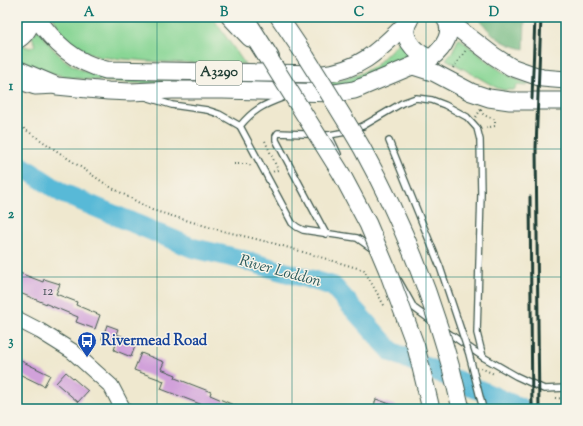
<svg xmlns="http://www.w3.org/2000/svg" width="583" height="426" font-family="'Sorts Mill Goudy',serif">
  <rect width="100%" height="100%" fill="#f7f3e8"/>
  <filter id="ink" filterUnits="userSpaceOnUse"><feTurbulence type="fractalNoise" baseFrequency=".025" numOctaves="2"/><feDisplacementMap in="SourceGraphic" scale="8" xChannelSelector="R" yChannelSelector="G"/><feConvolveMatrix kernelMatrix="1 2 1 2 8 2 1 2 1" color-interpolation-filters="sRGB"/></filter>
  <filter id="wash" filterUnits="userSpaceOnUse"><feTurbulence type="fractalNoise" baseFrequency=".012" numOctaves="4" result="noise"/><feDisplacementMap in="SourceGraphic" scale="16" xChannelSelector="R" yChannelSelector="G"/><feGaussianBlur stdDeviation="0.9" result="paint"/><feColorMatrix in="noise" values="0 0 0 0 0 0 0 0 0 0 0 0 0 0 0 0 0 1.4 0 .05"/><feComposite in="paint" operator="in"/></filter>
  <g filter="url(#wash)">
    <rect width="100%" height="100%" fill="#efe8cf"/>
    <g fill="#89d695" stroke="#548a64">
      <path d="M53,17h159l33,47 -84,-2 -62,-5 -23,-9 -13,-11z"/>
      <path d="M38,29c7,9 14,20 22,27 16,15 35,19 56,23l146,2h77l18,-6 18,-9 25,-25 15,18 -63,27h-107l-115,-3 -57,-5 -34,-7 -13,-5 -9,-6v-13l5,-2 8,3 5,-3 -3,-9z"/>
      <path d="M459,38c21,17 42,37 69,46l-1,2 -10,-1 -3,5h-10l-7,-2 -51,-29 6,-7z"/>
    </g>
    <path fill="#6eb77e" stroke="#467a59" d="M478,17h47l-1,32c-23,-5 -33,-14 -46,-32z"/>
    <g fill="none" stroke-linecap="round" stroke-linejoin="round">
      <path stroke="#58b9d7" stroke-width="20" d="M17,163l45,30 131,55 47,11 93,27 59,66 131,57"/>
    </g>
    <g id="blocks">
      <g fill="#d1a1da">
        <path d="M17,272l26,10 1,-3 16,5 -4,10 21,8 -1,3 24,10 -5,14 -19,-7 2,-5 -58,-24 1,-5 -4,-1z"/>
        <path d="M107,325l11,4 -2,5 21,7 -6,16 -17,-7 2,-6 -14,-5z"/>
        <path d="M141,353l23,9 -3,7 15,6 -1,3 36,14 -1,3 33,14h-30l-52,-20 3,-8 -30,-11z"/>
        <path d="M17,359l33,16 -6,11 -27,-13z"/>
        <path d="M66,372l22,19 -10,11 -22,-19z"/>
        <path d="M376,399l25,9v1h-28z"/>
      </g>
    </g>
  </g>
  <g filter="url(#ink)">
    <use href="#blocks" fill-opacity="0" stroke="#3e574b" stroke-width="1"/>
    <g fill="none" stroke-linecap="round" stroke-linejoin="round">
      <g stroke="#3e574b" stroke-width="8">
        <g id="lane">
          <path d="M146,97l26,8 35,5 12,4 21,12 52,97 5,4 6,3 54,8 17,12"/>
          <path d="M240,126c13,-16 23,-21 42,-28"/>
          <path d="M329,135l9,19"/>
          <path d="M389,141l51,126"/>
          <path d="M326,234l-50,-94v-4l2,-3 51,2 17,-3 17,-6 39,-23 14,-5 16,2 13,5 22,12 10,11 3,12 1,54 -4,139 6,24"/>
          <path d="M399,281l15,27 18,13"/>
          <path d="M444,330l39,27 33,19 28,13 22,-1"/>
        </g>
      </g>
      <g stroke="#3e574b" stroke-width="17">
        <g id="secondary">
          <path d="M17,81l18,6 22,-1"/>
          <path d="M17,319l23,12 32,20 39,35 12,23"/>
        </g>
      </g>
      <g stroke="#3e574b" stroke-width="19">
        <g id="primary">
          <path d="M36,17c19,27 38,45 70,53l217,4c38,-4 57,-25 83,-50"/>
          <path d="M230,17l20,21"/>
          <path d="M279,17l27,40"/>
          <path d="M410,19c-12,16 4,34 20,39"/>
          <path d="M447,20l47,36 17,11 31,11 24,2"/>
          <path d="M17,40c9,-5 13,-13 16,-23"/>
          <path d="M413,66l22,7 36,19 18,6 21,3h56"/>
          <path d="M17,69l40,17 51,5 23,1 41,-2h51l112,3 19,-3 8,-3 69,-29c12,-9 25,-27 13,-41"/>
        </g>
      </g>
      <g stroke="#3e574b" stroke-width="22">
        <path id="highway" d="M243,17l26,41"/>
      </g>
      <g stroke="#3e574b" stroke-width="2" stroke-dasharray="1 3" stroke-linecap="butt">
        <path d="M453,68l13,-18"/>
        <path d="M481,110c1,7 9,6 14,10v6l-10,2"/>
        <path d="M476,117l5,-8"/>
        <path d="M17,124l90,61 45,25 67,20 57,14 88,26 21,37"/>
        <path d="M265,141l13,29 -6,2"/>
        <path d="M230,164h18l5,3"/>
        <path d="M481,368l13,6"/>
        <path d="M555,398l11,1"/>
      </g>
      <use href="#lane" stroke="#fff" stroke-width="5.5"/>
      <use href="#secondary" stroke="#fff" stroke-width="15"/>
      <use href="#primary" stroke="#fff" stroke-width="17"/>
      <use href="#highway" stroke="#fff" stroke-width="20"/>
      <g stroke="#1f3d34" stroke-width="3">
        <path d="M532,99l3,-82"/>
        <path d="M530,197l2,212"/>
        <path d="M539,409l-3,-261 5,-131"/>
      </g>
      <g stroke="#3e574b" stroke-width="8" stroke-linecap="butt">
        <path id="lane-bridge" d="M440,267l29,87 14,55"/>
      </g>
      <g stroke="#3e574b" stroke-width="19" stroke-linecap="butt">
        <g id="primary-bridge">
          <path d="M306,57c19,30 38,60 56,91 45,82 79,170 99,261"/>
          <path d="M269,58l72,115 27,51 19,45 29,78 15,62"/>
        </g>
      </g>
      <use href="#lane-bridge" stroke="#fff" stroke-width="5.5"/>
      <use href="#primary-bridge" stroke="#fff" stroke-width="17"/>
    </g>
  </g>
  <path fill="none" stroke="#0f766e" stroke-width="1" stroke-opacity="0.55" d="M157,17v392M292,17v392M426,17v392M17,149h549M17,277h549"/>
  <defs>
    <g id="bus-pin" transform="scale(1)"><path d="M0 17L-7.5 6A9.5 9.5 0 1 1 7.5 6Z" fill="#1a4fb4" stroke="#f7f3e8"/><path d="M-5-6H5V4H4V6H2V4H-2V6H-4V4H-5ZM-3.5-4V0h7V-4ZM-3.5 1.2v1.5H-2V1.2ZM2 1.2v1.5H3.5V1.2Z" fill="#fff"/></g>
  </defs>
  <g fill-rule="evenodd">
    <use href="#bus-pin" x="87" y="341"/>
  </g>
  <g text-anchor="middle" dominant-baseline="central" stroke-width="3" stroke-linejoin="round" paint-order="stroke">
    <g font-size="13" fill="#4c565e">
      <text x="48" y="292">12</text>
    </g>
    <rect fill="#f7f3e8" stroke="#60746a" stroke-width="1" x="196" y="61" width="46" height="24" rx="3"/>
    <g font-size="14" font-weight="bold" fill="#1f3d34">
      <text x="219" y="73">A3290</text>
    </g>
    <g font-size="15" font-weight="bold" fill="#164399" stroke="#f7f3e8" text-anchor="start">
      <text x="101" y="341">Rivermead Road</text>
    </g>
    <g font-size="16" font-style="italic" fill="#2d5c5d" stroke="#f7f3e8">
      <text transform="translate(280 272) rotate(15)">River Loddon</text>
    </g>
  </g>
  <rect width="583" height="426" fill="none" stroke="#f7f3e8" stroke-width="44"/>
  <rect x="22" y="22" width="539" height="382" fill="none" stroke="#0f766e" stroke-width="1.5"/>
  <g font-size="13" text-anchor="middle" font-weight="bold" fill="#0f766e">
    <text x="89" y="16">A</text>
    <text x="224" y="16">B</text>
    <text x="359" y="16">C</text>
    <text x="494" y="16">D</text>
    <text x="11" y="90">1</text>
    <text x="11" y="218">2</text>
    <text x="11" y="345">3</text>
  </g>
</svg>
